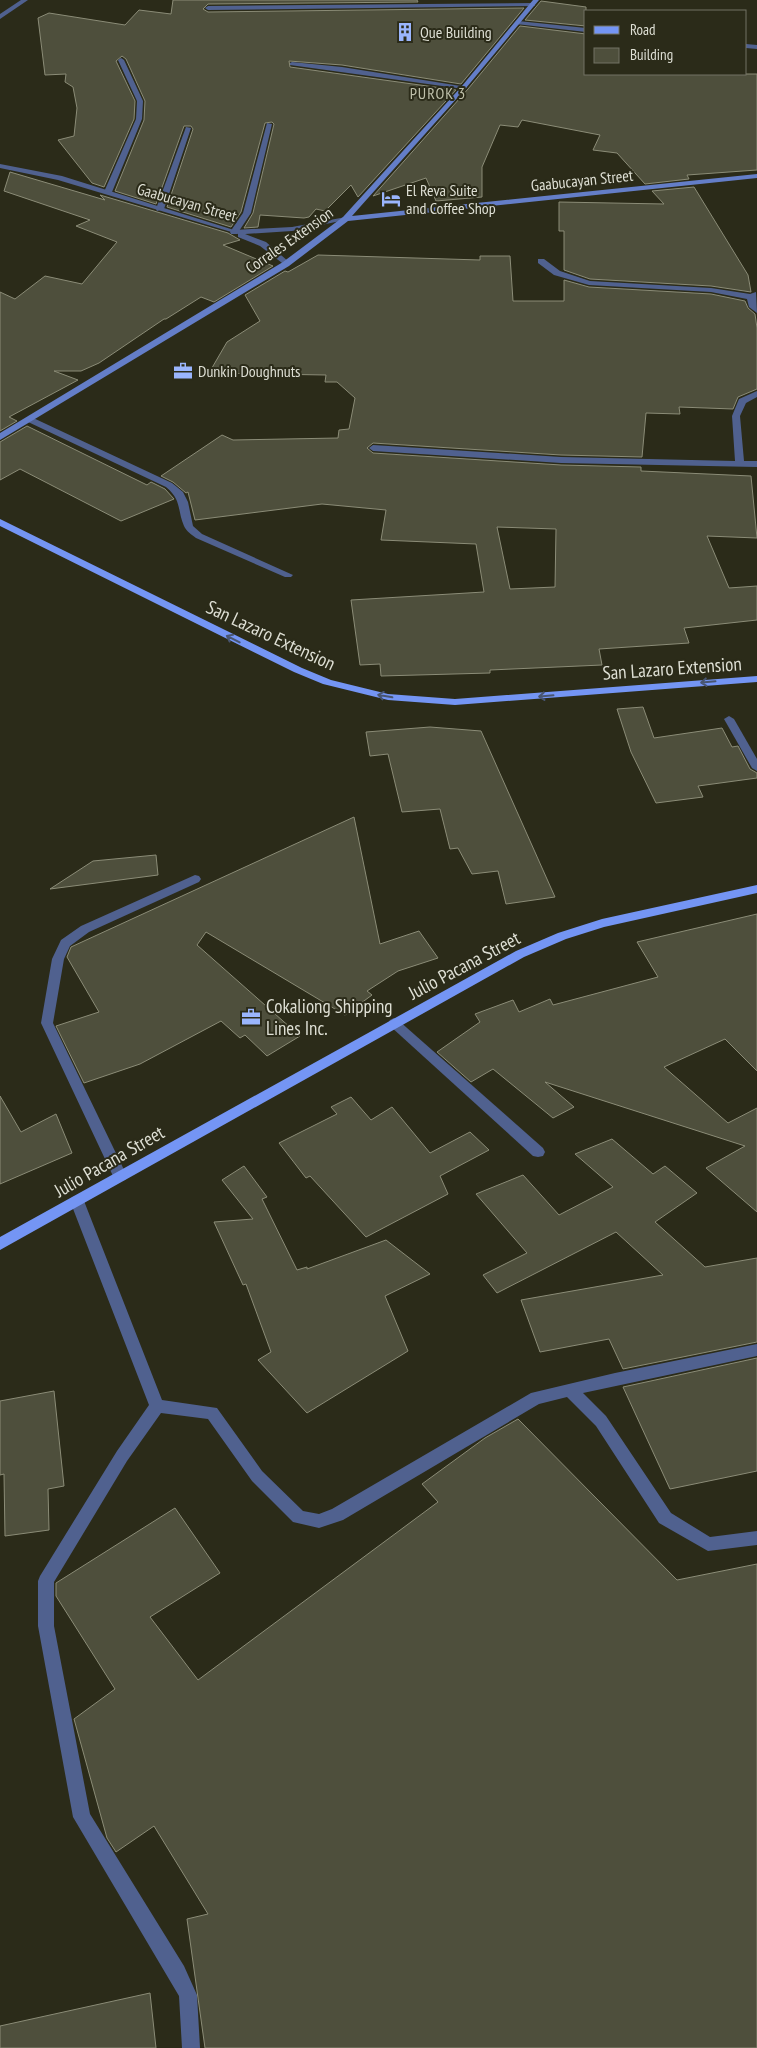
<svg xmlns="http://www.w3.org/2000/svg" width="757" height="2048" font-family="'PT Sans Narrow',sans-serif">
  <rect width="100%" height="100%" fill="#2b2b19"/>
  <g fill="#4e4f3c" stroke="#8b8c77" fill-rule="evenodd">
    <path d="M173,0h244l1,2 -210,2 -5,5 5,3 316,-4 -63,76 -119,-19 -53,-4 1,6 166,23 -98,107 -7,-12 -26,26 -9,-2 -7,8 -5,1 -44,-3 -2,12 -14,1 9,-15 21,-89 -2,-2 -7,1 -24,89 -10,15 -64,-20 26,-78 -2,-3h-7l-28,78 -41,-13 29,-71 1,-19 -19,-42 -4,-3 -6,5 19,40 -1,18 -30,68 -12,-4 -34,-43 16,-4 3,-28 -4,-21 -8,-5 1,-8 -21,1 -7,-57 11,-5 76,12 14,-15 32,4z"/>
    <path d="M541,1l45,6v19l-61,-6z"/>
    <path d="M520,26l66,8v40h171v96l-70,5 2,4 -44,5 -28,-31 -24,-3 7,-15 -78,-15 -4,7 -18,-2 -18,42v30l-46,4 -10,-23 -53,18 95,-107z"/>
    <path d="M10,172l95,28 -5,-5 128,38 12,7 -17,5 50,21 -59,36 -13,-5 -35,22h-2l-65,44 -18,8h-27l24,9 -69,37 8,4 -17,10v-139l15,7 30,-23 37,8 35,-42 -41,-16 14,-6 -86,-29z"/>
    <path d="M694,187l54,88 3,17 -40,-6 -121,-7 -26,-9v-39h-5v-29l105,2 -12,-13z"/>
    <path d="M318,255l162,5v-4h30l3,45h51v-21l25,7 122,7 34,7 3,7 7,6 2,14v61l-19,8 -5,12 -54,-2 1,7 -34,-1 -4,44 -81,-2 -188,-12 -6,5 6,5 188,12 80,2v4l110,5 6,62 -50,-2 22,52 28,-2v34l-73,8 5,15 -90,6 3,16 -112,5v3l-109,3 -1,-12 -20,1 -9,-65 133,-8 -8,-48 -95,-4 5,-30 -64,-6 -127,16 -7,-28 -2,1 -13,-11 -12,-6 61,-41 11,5 105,-2 1,-8 10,-1 6,-31 -18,-16h-12l1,-7 -117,-2 18,-31 33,-21 -15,-26 40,-24 3,1zM497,527l59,2 -1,58 -45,2z"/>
    <path d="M27,426l120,59 4,-3 14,7 9,10 -53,22 -101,-52 -20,11v-38z"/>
    <path d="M643,707l11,31 68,-10 10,19 6,-1 12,23 7,4v5l-59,8 5,11 -47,6 -25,-51 -14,-43z"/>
    <path d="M430,727l51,4 74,166 -49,7 -8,-33 -26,3 -14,-26 -8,1 -10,-40 -38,3 -14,-58 -18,2 -4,-24z"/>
    <path d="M354,817l26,127 39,-13 19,27 -40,13 -31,20 5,4 -27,20 -139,-83 -9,13 103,91 -33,20 -22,-21 -5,3 -19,-17 -81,43 -56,19 -28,-57 43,-14 -32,-55 4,-10z"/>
    <path d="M156,855l2,20 -108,14 43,-28z"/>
    <path d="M757,914v157l-32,-32 -61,28 64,56 29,-15v104l-51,-44 39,-22 -200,-64 29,25 -21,11 -60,-49 -22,13 -34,-30 43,-30 -5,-8 38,-14 6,12 31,-13 3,6 105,-28 -21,-35z"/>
    <path d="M0,1096l21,36 35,-18 16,39 -72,31z"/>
    <path d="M351,1097l20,23 21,-13 38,46 40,-21 19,18 -49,26 8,18 -82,43 -56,-61 -4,2 -27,-35 58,-29 -6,-7z"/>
    <path d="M612,1139l41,35 12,-8 32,27 -42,29 50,45 52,-9v84l-134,27 -14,-30 -69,13 -19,-52 142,-25 -47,-43 -119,61 -14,-18 44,-22 -51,-59 47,-19 36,40 54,-28 -38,-33z"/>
    <path d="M244,1166l23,31 -5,2 35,71 10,-3v2l79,-29 44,34 -45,22 23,55 -101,62 -49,-53 13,-8 -25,-68 -3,1 -29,-63 39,-3 -31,-39z"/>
    <path d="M757,1358v113l-87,18 -47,-102z"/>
    <path d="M54,1391l10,95 -16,3 1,41 -44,6 -1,-62 -4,1v-74z"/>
    <path d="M518,1419l159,161 80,-16v484h-552l-18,-129 21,-5 -54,-88 -38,26 -9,-14 -33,-119 41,-30 -59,-93v-13l119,-75 45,65 -70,44 48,63 240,-178 -16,-18 63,-46z"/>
    <path d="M150,1993l6,55h-156v-22z"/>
  </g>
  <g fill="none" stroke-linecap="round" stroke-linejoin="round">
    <g fill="#50618f" fill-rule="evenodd">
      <path d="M292,62l50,5 125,20 -3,2 -174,-24v-2z"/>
      <path d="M538,259h6l16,12 30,10 121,7 39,6 6,-2 1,21 -8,-6 -2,-8 -36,-7 -122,-7 -35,-10 -16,-12z"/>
      <path d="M757,391v6l-11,6 -6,13 4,45h13v6l-196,-4 -188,-12 -4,-3 4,-3 188,12 174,4 -3,-45 7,-17z"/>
      <path d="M29,416l143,67 11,9 5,10 5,24 9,8 91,41 -2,2h-6l-89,-39c-4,-3 -10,-7 -12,-12 -7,-16 -2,-26 -18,-39l-140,-66 -1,-2z"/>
      <path d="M729,716l5,3 23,40v12l-5,-3 -28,-49z"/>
      <path d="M195,875l4,1 2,3 -2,3 -110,50 -19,14 -6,13 -11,64 74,153 -2,4 -5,1 -5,-1 -2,-4 -72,-153 11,-64 9,-19 20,-14z"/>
      <path d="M77,1196l5,1 2,4 78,199 55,8 45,63 41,40 16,3 13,-5 199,-116 84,-20 142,-29v12l-174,37 23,23 65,97 39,24 47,-6v14l-49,6 -49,-28 -63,-97 -29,-29 -28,7 -196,116 -24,8 -26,-6 -41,-41 -44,-62 -47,-6 -34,48 -73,121v44l36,188 94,152 13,29 3,53h-18l-3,-52 -106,-179 -35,-191v-45l2,-5 77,-125 32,-46 -79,-204 2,-4z"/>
    </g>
    <g fill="#50618f" fill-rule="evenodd">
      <path d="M533,3l2,3 -327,4 -3,-2 3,-2z"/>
      <path d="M518,21l68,7v4l-70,-8v-2z"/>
      <path d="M746,44l11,1v4l-11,-1z"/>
      <path d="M121,58l3,2 19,41 -1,18 -30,73 -4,2 -4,-2 32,-73 1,-18 -19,-41z"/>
      <path d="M267,123l5,1 -21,89 -14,21h-6l-1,-2 13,-19z"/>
      <path d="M186,127l5,1 -27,81 -7,2 -1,-2z"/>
      <path d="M394,1018l4,2 145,128 2,4 -2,4 -5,1 -5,-1 -143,-130 -2,-3 2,-3z"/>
    </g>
    <g fill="#50618f" fill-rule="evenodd">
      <path d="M21,0h7l-28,19v-5z"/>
      <path d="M0,164l62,12 172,54 58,-3 54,-10 4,2 -58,12 -47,3 21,8 23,20 1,2 -4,2 -26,-20 -22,-9v-3l-180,-54 -58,-12z"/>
    </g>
    <path fill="#647ec8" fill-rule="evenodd" d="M533,0h6l-73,88 -114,128 405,-42v4l-409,43 -59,45 -289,174v-7l283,-171 60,-45 119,-131z"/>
    <g fill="#7495f4" fill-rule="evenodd">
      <path d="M0,519l302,149 29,12 57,14 67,5 302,-23v6l-302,23 -67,-5 -65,-16 -29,-12 -294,-146z"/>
      <path d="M757,885v8l-153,34 -38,12 -42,18 -524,293v-13l516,-286 42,-18 44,-14z"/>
    </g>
  </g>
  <defs><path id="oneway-shaft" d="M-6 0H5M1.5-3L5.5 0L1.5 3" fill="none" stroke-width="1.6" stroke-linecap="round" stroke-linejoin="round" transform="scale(1.25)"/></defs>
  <g stroke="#485571">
    <use href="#oneway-shaft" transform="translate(233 639) rotate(-153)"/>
    <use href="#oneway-shaft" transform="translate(708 682) rotate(175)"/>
    <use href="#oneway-shaft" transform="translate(385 696) rotate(-170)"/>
    <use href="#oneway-shaft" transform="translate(546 696) rotate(175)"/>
  </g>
  <defs>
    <g id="building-bare" transform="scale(1.5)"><path d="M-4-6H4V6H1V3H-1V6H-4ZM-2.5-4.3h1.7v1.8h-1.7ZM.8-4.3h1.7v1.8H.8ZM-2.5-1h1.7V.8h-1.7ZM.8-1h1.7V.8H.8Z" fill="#9ab5fd" stroke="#2b2b19" stroke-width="2.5" paint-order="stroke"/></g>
    <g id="hotel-bare" transform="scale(1.5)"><path d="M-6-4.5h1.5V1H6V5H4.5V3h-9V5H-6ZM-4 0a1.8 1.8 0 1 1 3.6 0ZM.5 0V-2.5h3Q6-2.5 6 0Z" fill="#9ab5fd" stroke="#2b2b19" stroke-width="2.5" paint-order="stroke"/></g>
    <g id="office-bare" transform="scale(1.5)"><path d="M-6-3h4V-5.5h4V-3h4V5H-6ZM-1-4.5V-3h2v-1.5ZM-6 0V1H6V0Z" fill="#9ab5fd" stroke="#2b2b19" stroke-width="2.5" paint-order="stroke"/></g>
  </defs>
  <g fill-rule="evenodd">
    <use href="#building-bare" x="405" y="32"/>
    <use href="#hotel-bare" x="391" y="199"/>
    <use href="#office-bare" x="183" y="371"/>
    <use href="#office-bare" x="251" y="1017"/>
  </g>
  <g text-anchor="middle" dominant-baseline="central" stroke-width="4" stroke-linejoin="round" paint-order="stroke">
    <g font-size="16" fill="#dedfd4" stroke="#2b2b19" text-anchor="start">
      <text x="420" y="32">Que Building</text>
      <text x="406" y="190">El Reva Suite<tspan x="406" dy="18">and Coffee Shop</tspan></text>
      <text x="198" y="371">Dunkin Doughnuts</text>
    </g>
    <g font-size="16" letter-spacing="1" fill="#bfc0aa" stroke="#2b2b19">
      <text x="438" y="93">PUROK 3</text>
    </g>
    <g font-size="16" fill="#dedfd4" stroke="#2b2b19">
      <text transform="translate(582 180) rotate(-6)">Gaabucayan Street</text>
      <text transform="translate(187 202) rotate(16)">Gaabucayan Street</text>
      <text transform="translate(289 240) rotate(-35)">Corrales Extension</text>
    </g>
    <g font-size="19" fill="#dedfd4" stroke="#2b2b19">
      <text transform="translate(271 635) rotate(25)">San Lazaro Extension</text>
      <text transform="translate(672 668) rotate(-4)">San Lazaro Extension</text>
      <text transform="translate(464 965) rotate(-28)">Julio Pacana Street</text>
      <text transform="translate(109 1161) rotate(-30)">Julio Pacana Street</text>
    </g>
    <g font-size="19" fill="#dedfd4" stroke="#2b2b19" text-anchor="start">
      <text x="266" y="1006">Cokaliong Shipping<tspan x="266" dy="22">Lines Inc.</tspan></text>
    </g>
  </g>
  <rect x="584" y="10" width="162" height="65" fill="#2b2b19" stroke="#737364"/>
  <rect x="594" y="26" width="25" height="8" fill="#7495f4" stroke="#737364"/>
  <text x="630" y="35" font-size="15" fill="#dedfd4">Road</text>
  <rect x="594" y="48" width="25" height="15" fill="#4e4f3c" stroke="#737364"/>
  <text x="630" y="60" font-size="15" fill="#dedfd4">Building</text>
</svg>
